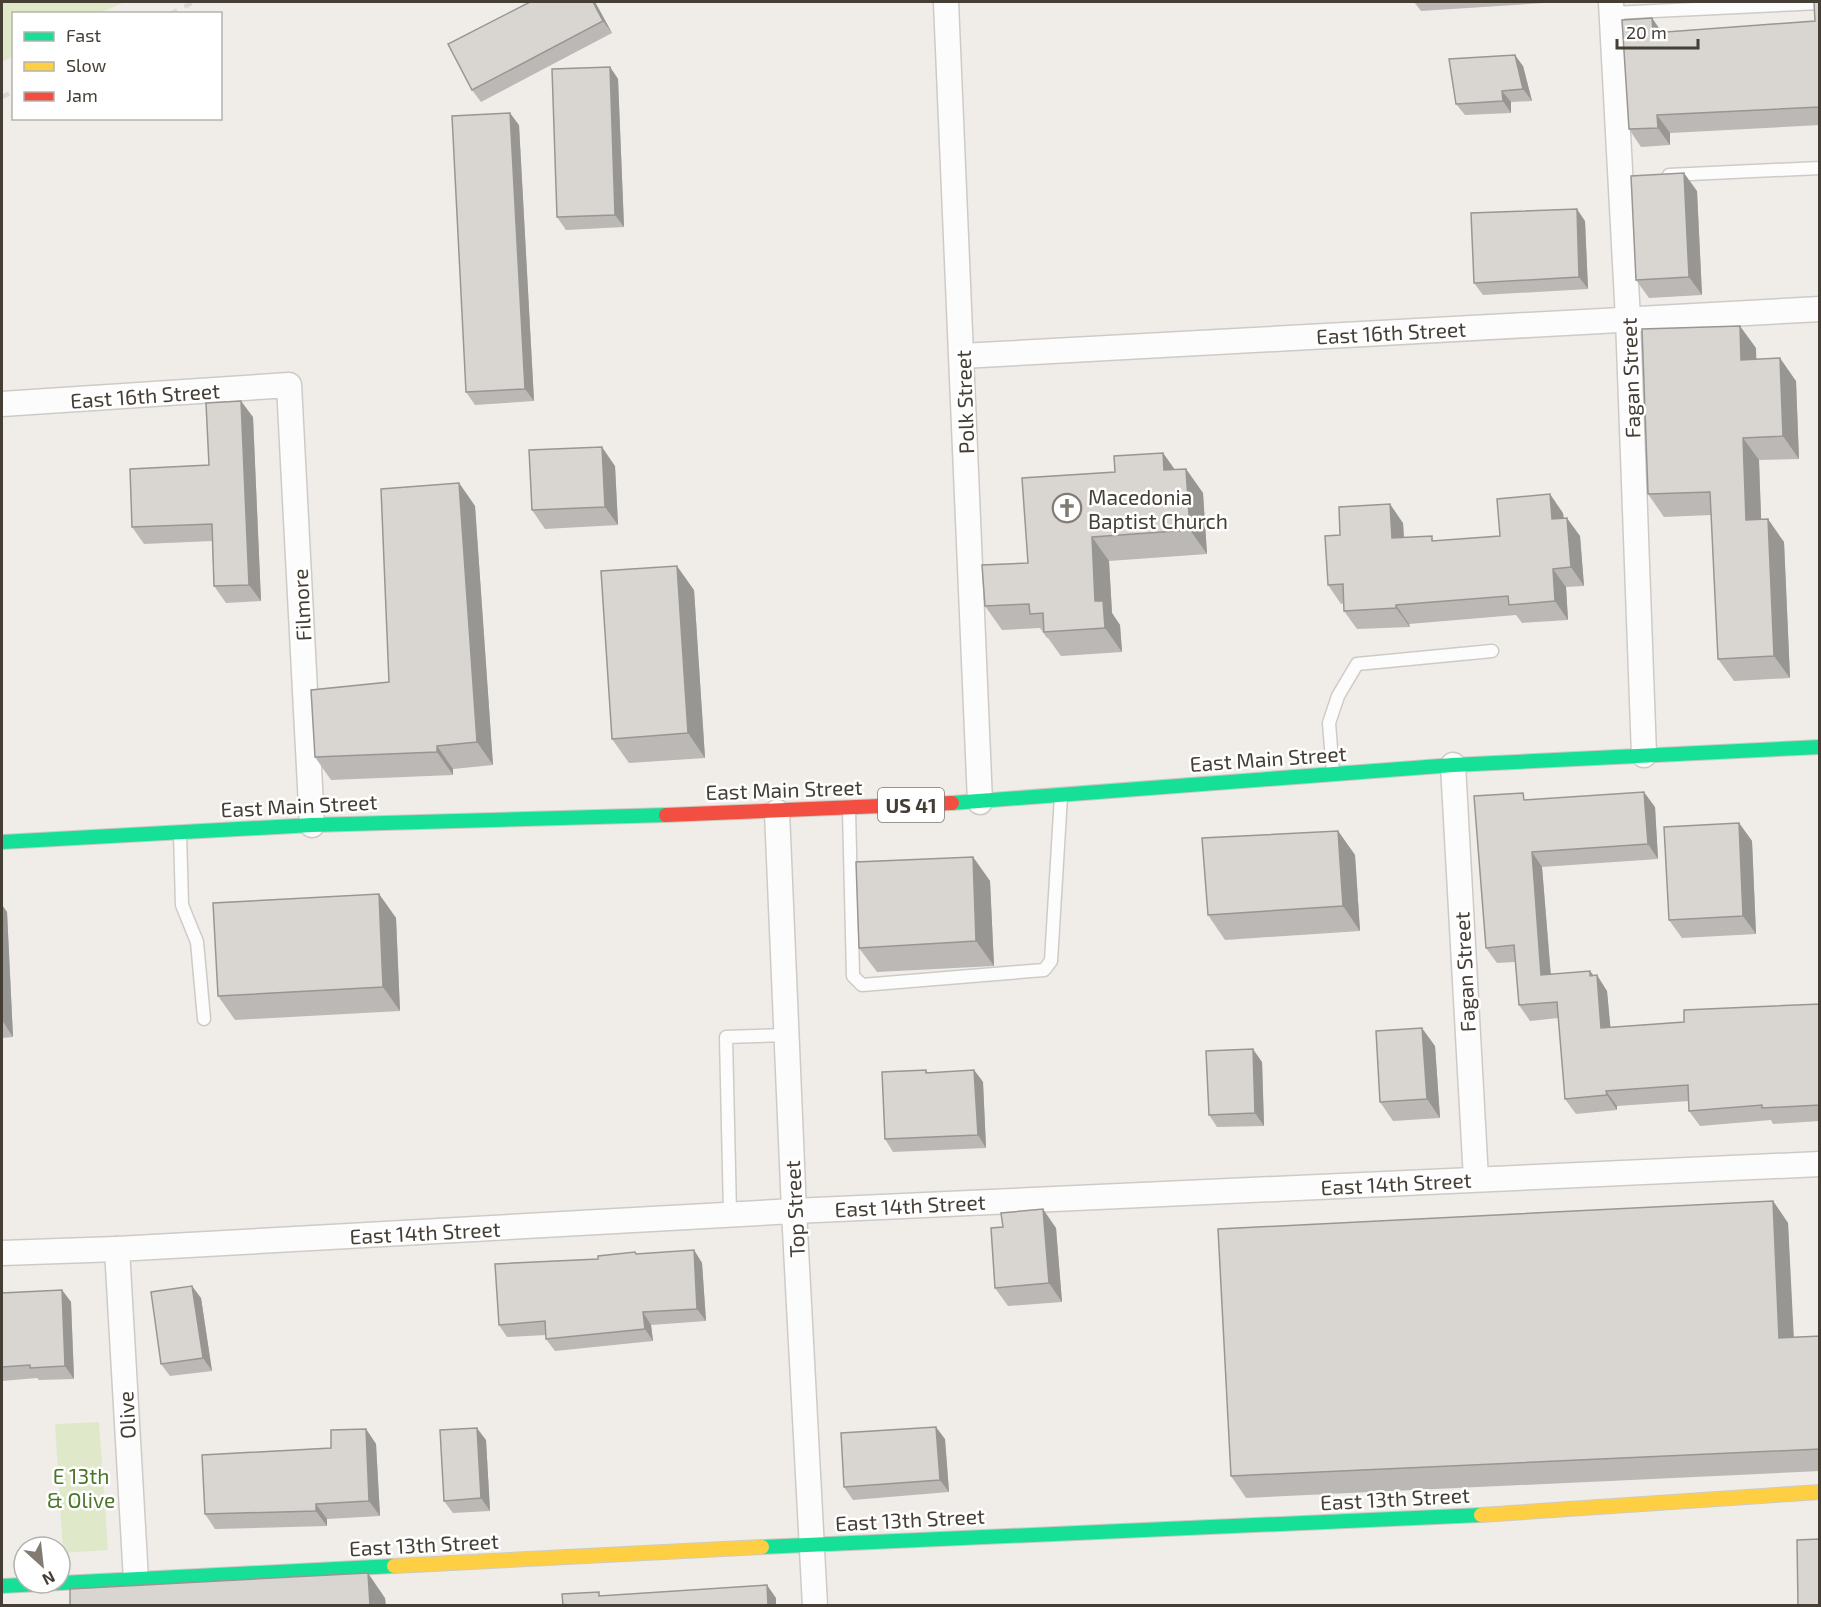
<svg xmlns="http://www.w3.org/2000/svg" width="1821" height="1607" font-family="'Exo 2',sans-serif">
  <rect width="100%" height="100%" fill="#f0ede9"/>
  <g fill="#dfe9c9">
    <path d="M2,2h123l-25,11 -86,1 -1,42 -11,6z"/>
    <path d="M99,1422l9,128 -45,3 -8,-129z"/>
  </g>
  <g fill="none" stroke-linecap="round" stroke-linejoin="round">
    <g stroke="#cecbc7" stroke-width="15">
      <g id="lane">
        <path d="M1612,13l208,-10"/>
        <path d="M1669,175l151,-7"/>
        <path d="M1333,772l-4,-49 9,-27 19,-32 135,-13"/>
        <path d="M849,810l4,166 9,9 182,-15 7,-9 10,-165"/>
        <path d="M180,833l2,72 15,37 7,77"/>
        <path d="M730,1214l-4,-177 61,-2"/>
      </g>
    </g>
    <g stroke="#cecbc7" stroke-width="27">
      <g id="street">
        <path d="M946,2l34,800"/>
        <path d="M1611,2l17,317 16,436"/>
        <path d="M962,356l858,-47"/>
        <path d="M2,404l287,-19 23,440"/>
        <path d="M1453,765l23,414"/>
        <path d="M777,812l17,399 21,395"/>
        <path d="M117,1249l19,331"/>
        <path d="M2,1253l115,-4 677,-38 1026,-47"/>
      </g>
    </g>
    <g stroke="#cfcac0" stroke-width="16">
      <g id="fast">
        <path d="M952,803l501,-38 367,-18"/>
        <path d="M2,842l310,-17 354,-10"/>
        <path d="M762,1547l719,-32"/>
        <path d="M2,1586l392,-20"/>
      </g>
    </g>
    <g stroke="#cfcac0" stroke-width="16">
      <g id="slow">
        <path d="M1481,1515l339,-23"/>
        <path d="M394,1566l368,-19"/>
      </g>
    </g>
    <g stroke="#cfcac0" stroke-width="16">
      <path id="jam" d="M666,815l286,-12"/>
    </g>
    <use href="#lane" stroke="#fdfcfc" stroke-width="12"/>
    <use href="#street" stroke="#fdfcfc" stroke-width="24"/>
    <use href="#fast" stroke="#16e098" stroke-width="14"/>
    <use href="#slow" stroke="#ffcf43" stroke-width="14"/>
    <use href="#jam" stroke="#f24e42" stroke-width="14"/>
    <g stroke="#d9d9d8" stroke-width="4.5" stroke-dasharray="8 8" stroke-linecap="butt">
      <path d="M170,14l24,-12"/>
      <path d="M2,97l12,-6"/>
    </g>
  </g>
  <g fill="#bbb8b5">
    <path d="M595,2l17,31 -131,69 -9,-12z"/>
    <path d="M1414,2h131v1l-124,8z"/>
    <path d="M1820,2v123l-150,8v12l-29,2 -12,-18 23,-111 10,14 153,-11z"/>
    <path d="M1523,66l9,35 -21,1v11l-46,2 -9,-11z"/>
    <path d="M610,67l8,12 6,148 -58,3 -9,-13z"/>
    <path d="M519,125l15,276 -59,4 -9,-13z"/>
    <path d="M1697,191l5,104 -53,3 -13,-18z"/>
    <path d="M1585,221l3,68 -105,6 -9,-12z"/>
    <path d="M1756,348v11l40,22 3,78 -40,1 2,59 23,23 6,136 -56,3 -16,-22 -7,-144 -47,2 -16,-23z"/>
    <path d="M253,417l8,184 -35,2 -12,-17 -2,-45 -68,3 -12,-17 77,-62z"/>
    <path d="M1163,453l12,17 11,-1 17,24 4,61 -98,7 3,52 8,12 2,27 -61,4 -13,-18h-1l-7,-10 -38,2 -17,-24 130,-134z"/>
    <path d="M615,466l3,59 -73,4 -13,-19z"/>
    <path d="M459,483l16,23 18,259 -40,4v6l-122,5 -16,-23 74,-75z"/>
    <path d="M1563,513l1,5 16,18 4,50 -18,1 2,33 -46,3 -6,-8 -107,9 1,3 -53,2 -13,-18v-8l-3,1 -13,-19 12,-50 63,-12 1,15 31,3 65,-5z"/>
    <path d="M694,590l11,168 -76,5 -17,-24z"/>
    <path d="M1528,800l127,7 3,52 -116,8 9,108 39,-4 17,20 3,36 74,-5 136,-18v117l-47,3 -2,-4 -71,6 -11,-15v-10l-72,5v4l-41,4 -11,-15 -7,-81 -28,3 -11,-16 -4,-43 -18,1 -11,-15z"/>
    <path d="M1739,823l13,18 4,93 -74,4 -13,-18z"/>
    <path d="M1338,831l17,24 5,76 -135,9 -17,-25z"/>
    <path d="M973,857l17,24 4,85 -117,6 -18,-24z"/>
    <path d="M379,894l17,24 4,93 -165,9 -17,-24z"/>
    <path d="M2,905l5,7 6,125 -11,1z"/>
    <path d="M1435,1046l5,72 -47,3 -13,-19z"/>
    <path d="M1262,1062l2,64 -47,1 -8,-12z"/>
    <path d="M926,1070l2,3 46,-3 9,12 3,66 -93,4 -8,-13z"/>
    <path d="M1773,1201l15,22 5,114 27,-1v135l-574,27 -15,-22z"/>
    <path d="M1056,1228l6,74 -54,4 -13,-18z"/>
    <path d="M694,1250l8,13 4,58 -55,4 2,16 -98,10 -9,-12v-4l-39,2 -8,-12 99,-66 37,-7 2,2z"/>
    <path d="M62,1290l9,12 3,77 -35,1 -2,-2 -35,3v-88z"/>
    <path d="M201,1298l11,73 -42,5 -9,-12z"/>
    <path d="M366,1429l10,15 4,72 -53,3v7l-112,3 -10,-15 126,-66z"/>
    <path d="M945,1439l4,53 -96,8 -9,-13z"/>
    <path d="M486,1440l4,71 -37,2 -9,-12z"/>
  </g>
  <g fill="#989693">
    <path d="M593,2h2l17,31 -9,-12z"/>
    <path d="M1652,18l12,18 -11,-3z"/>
    <path d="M1515,55l8,11 9,35 -9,-12z"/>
    <path d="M610,67l8,12 6,148 -9,-12z"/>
    <path d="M1502,91l9,11v11l-8,-12z"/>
    <path d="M510,113l9,12 15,276 -9,-12z"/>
    <path d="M1657,115l13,18v12l-12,-17z"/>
    <path d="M1684,173l13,18 5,104 -13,-18z"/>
    <path d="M1577,209l8,12 3,68 -9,-12z"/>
    <path d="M1740,326l16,22 1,34 -16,-22z"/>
    <path d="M1780,358l16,23 3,78 -16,-23z"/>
    <path d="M241,401l12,16 8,184 -12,-16z"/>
    <path d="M1743,438l16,22 3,83 -16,-23z"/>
    <path d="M602,447l13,19 3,59 -13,-18z"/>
    <path d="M1163,453l17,24 -16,-7z"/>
    <path d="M1186,469l17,24 4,61 -17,-24z"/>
    <path d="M459,483l16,23 18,259 -16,-23z"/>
    <path d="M1550,494l13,19 2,25 -13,-19z"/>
    <path d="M1390,504l13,19 2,34 -13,-19z"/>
    <path d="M1567,518l13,18 4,50 -13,-19z"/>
    <path d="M1768,519l16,23 6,136 -16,-22z"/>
    <path d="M1092,537l17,24 3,52 8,12 2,27 -17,-24 -10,-27z"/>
    <path d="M677,566l17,24 11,168 -17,-25z"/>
    <path d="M1553,569l13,18 2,33 -13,-19z"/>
    <path d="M1396,605l13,19 1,3 -14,-19z"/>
    <path d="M437,746l16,23v6l-16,-23z"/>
    <path d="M1644,792l11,15 3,52 -10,-15z"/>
    <path d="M1739,823l13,18 4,93 -13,-18z"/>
    <path d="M1338,831l17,24 5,76 -17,-25z"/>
    <path d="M1532,852l10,15 10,124 -11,-16z"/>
    <path d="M973,857l17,24 4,85 -18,-25z"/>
    <path d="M379,894l17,24 4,93 -17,-24z"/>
    <path d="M2,905l5,7 6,125 -11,-17z"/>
    <path d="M1590,971l7,10v-6l10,16 5,52 -11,-15z"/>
    <path d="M1422,1028l13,18 5,72 -13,-19z"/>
    <path d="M1253,1049l9,13 2,64 -9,-13z"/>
    <path d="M974,1070l9,12 3,66 -8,-13z"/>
    <path d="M1606,1091l11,15v4l-10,-15z"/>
    <path d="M1773,1201l15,22 7,137 -16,-22z"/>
    <path d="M1043,1209l13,19 6,74 -13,-19z"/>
    <path d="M694,1250l8,13 4,58 -9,-12z"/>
    <path d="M192,1286l9,12 11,73 -9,-13z"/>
    <path d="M62,1290l9,12 3,77 -9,-13z"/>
    <path d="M643,1312l8,13 2,16 -8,-12z"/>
    <path d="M936,1427l9,12 4,53 -9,-12z"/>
    <path d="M477,1428l9,12 4,71 -9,-13z"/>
    <path d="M366,1429l10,15 4,72 -11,-15z"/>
    <path d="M316,1504l11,15v7l-11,-15z"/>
    <path d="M368,1573l17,25 1,7h-16z"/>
    <path d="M767,1585l9,13v7h-8z"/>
  </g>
  <g fill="#d9d6d2" stroke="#989693" stroke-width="1.5">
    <path d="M530,2h63l10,19 -131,69 -24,-46z"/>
    <path d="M1814,2h6v108l-1,-3 -162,8 1,13 -29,1 -7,-109 30,-2 1,15 162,-12z"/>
    <path d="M1515,55l8,34 -21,2 1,10 -47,3 -7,-45z"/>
    <path d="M610,67l5,148 -58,2 -5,-148z"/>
    <path d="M510,113l15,276 -59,3 -14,-276z"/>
    <path d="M1684,173l5,104 -53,3 -5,-104z"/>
    <path d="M1577,209l2,68 -105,6 -3,-70z"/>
    <path d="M1740,326l1,34 39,-2 3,78 -40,2 3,82 22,-1 6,137 -56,3 -8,-167 -62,2 -6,-165z"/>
    <path d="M241,401l8,184 -35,1 -2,-62 -80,3 -2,-58 79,-4 -3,-62z"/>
    <path d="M602,447l3,60 -73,3 -3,-60z"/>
    <path d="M1163,453l1,17 22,-1 4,61 -98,7 3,64h8l2,27 -61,4 -1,-19 -13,1 -1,-10 -44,2 -3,-41 46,-2 -6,-85 93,-6 -1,-16z"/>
    <path d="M459,483l18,259 -40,4v6l-122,5 -4,-67 78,-8 -8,-193z"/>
    <path d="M1550,494l2,25 15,-1 4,49 -18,2 2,32 -46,4 -1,-9 -112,9v3l-52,3 -1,-27 -15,1 -3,-49 15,-1 -1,-28 51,-3 2,34 40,-2v5l68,-5 -3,-37z"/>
    <path d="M677,566l11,167 -76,6 -11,-168z"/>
    <path d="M1644,792l4,52 -116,8 9,123 49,-4v5l7,-1 4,53 83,-6v-12l136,-6v101l-58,3v-3l-73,6 -1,-26 -82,6 1,4 -42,4 -8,-97 -38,3 -5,-60 -28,3 -12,-152 49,-3 1,7z"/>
    <path d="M1739,823l4,93 -74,4 -5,-93z"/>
    <path d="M1338,831l5,75 -135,9 -6,-77z"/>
    <path d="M973,857l3,84 -117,7 -3,-86z"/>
    <path d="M379,894l4,93 -165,9 -5,-93z"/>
    <path d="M1422,1028l5,71 -47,3 -4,-71z"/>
    <path d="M1253,1049l2,64 -46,2 -3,-64z"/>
    <path d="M926,1070v3l48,-3 4,65 -93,4 -3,-67z"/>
    <path d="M1773,1201l6,137 41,-2v113l-589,27 -13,-247z"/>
    <path d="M1043,1209l6,74 -54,5 -4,-60 12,-1 -2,-14z"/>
    <path d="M694,1250l3,59 -54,3 2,17 -99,10 -1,-18 -46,4 -4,-61 103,-5v-3l37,-4 1,2z"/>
    <path d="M192,1286l11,72 -42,6 -10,-72z"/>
    <path d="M62,1290l3,76 -35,2v-3l-28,2v-74z"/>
    <path d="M936,1427l4,53 -96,7 -3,-54z"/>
    <path d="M477,1428l4,70 -37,3 -4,-71z"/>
    <path d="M366,1429l3,72 -53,3v7l-111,3 -3,-59 129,-7v-18z"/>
    <path d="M1820,1539v66h-22l-1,-65z"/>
    <path d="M368,1573l2,32h-300v-16z"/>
    <path d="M767,1585l1,20h-205l-1,-11 37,-2v4z"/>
  </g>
  <defs>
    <g id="church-ring" transform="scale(1.5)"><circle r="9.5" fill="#fff" stroke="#817b74" stroke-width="1.5"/><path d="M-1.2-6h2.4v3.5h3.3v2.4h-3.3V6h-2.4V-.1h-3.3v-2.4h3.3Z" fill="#817b74"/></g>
  </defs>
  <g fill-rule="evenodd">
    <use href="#church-ring" x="1067" y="508"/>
  </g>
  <g text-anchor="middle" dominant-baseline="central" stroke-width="5" stroke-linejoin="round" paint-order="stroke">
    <rect fill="#fff" stroke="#7d7872" stroke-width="1.5" x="878" y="788" width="66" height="34" rx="4.5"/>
    <g font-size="20" font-weight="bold" fill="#453e35">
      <text x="911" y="805">US 41</text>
    </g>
    <g font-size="21" fill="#453e35" stroke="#fff">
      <text transform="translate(1391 332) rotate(-3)">East 16th Street</text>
      <text transform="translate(1630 378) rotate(-92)">Fagan Street</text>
      <text transform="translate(145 395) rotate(-4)">East 16th Street</text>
      <text transform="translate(964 402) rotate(-92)">Polk Street</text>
      <text transform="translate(301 605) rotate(-93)">Filmore</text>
      <text transform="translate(1268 758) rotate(-4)">East Main Street</text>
      <text transform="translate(784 789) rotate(-2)">East Main Street</text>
      <text transform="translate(299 805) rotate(-3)">East Main Street</text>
      <text transform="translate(1464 972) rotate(-93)">Fagan Street</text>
      <text transform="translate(1396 1183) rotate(-3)">East 14th Street</text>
      <text transform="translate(910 1205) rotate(-3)">East 14th Street</text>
      <text transform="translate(794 1209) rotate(-93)">Top Street</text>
      <text transform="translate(425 1232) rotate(-3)">East 14th Street</text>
      <text transform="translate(126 1415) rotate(-93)">Olive</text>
      <text transform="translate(1395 1498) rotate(-3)">East 13th Street</text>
      <text transform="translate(910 1519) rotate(-3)">East 13th Street</text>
      <text transform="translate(424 1544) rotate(-3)">East 13th Street</text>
    </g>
    <g font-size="21" fill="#453e35" stroke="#fff" text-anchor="start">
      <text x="1088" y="496">Macedonia<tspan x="1088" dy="24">Baptist Church</tspan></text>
    </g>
    <g font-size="21" fill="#4c752a" stroke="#fff">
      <text x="81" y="1475">E 13th<tspan x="81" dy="24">&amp; Olive</tspan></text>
    </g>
  </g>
  <rect width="1821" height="1607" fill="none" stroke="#453e35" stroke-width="6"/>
  <rect x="12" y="12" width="210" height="108" fill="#ffffff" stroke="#b5b2ae" stroke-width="1.5"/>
  <rect x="24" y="32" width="30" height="9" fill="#16e098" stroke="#b5b2ae" stroke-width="1.5"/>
  <text x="66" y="42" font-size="18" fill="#453e35">Fast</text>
  <rect x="24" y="62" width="30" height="9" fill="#ffcf43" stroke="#b5b2ae" stroke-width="1.5"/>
  <text x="66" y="72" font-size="18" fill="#453e35">Slow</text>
  <rect x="24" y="92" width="30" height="9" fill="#f24e42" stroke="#b5b2ae" stroke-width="1.5"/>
  <text x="66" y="102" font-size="18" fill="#453e35">Jam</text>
  <g transform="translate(42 1565) rotate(153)"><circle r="28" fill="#ffffff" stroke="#b5b2ae" stroke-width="1.5"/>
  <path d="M0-4.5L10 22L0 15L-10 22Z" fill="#817b74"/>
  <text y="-9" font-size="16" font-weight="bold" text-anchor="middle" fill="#453e35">N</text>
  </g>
  <path d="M1617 39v9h81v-9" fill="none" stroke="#453e35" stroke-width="3"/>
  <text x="1626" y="39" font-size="18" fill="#453e35" stroke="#ffffff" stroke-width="4.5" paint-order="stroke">20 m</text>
</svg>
